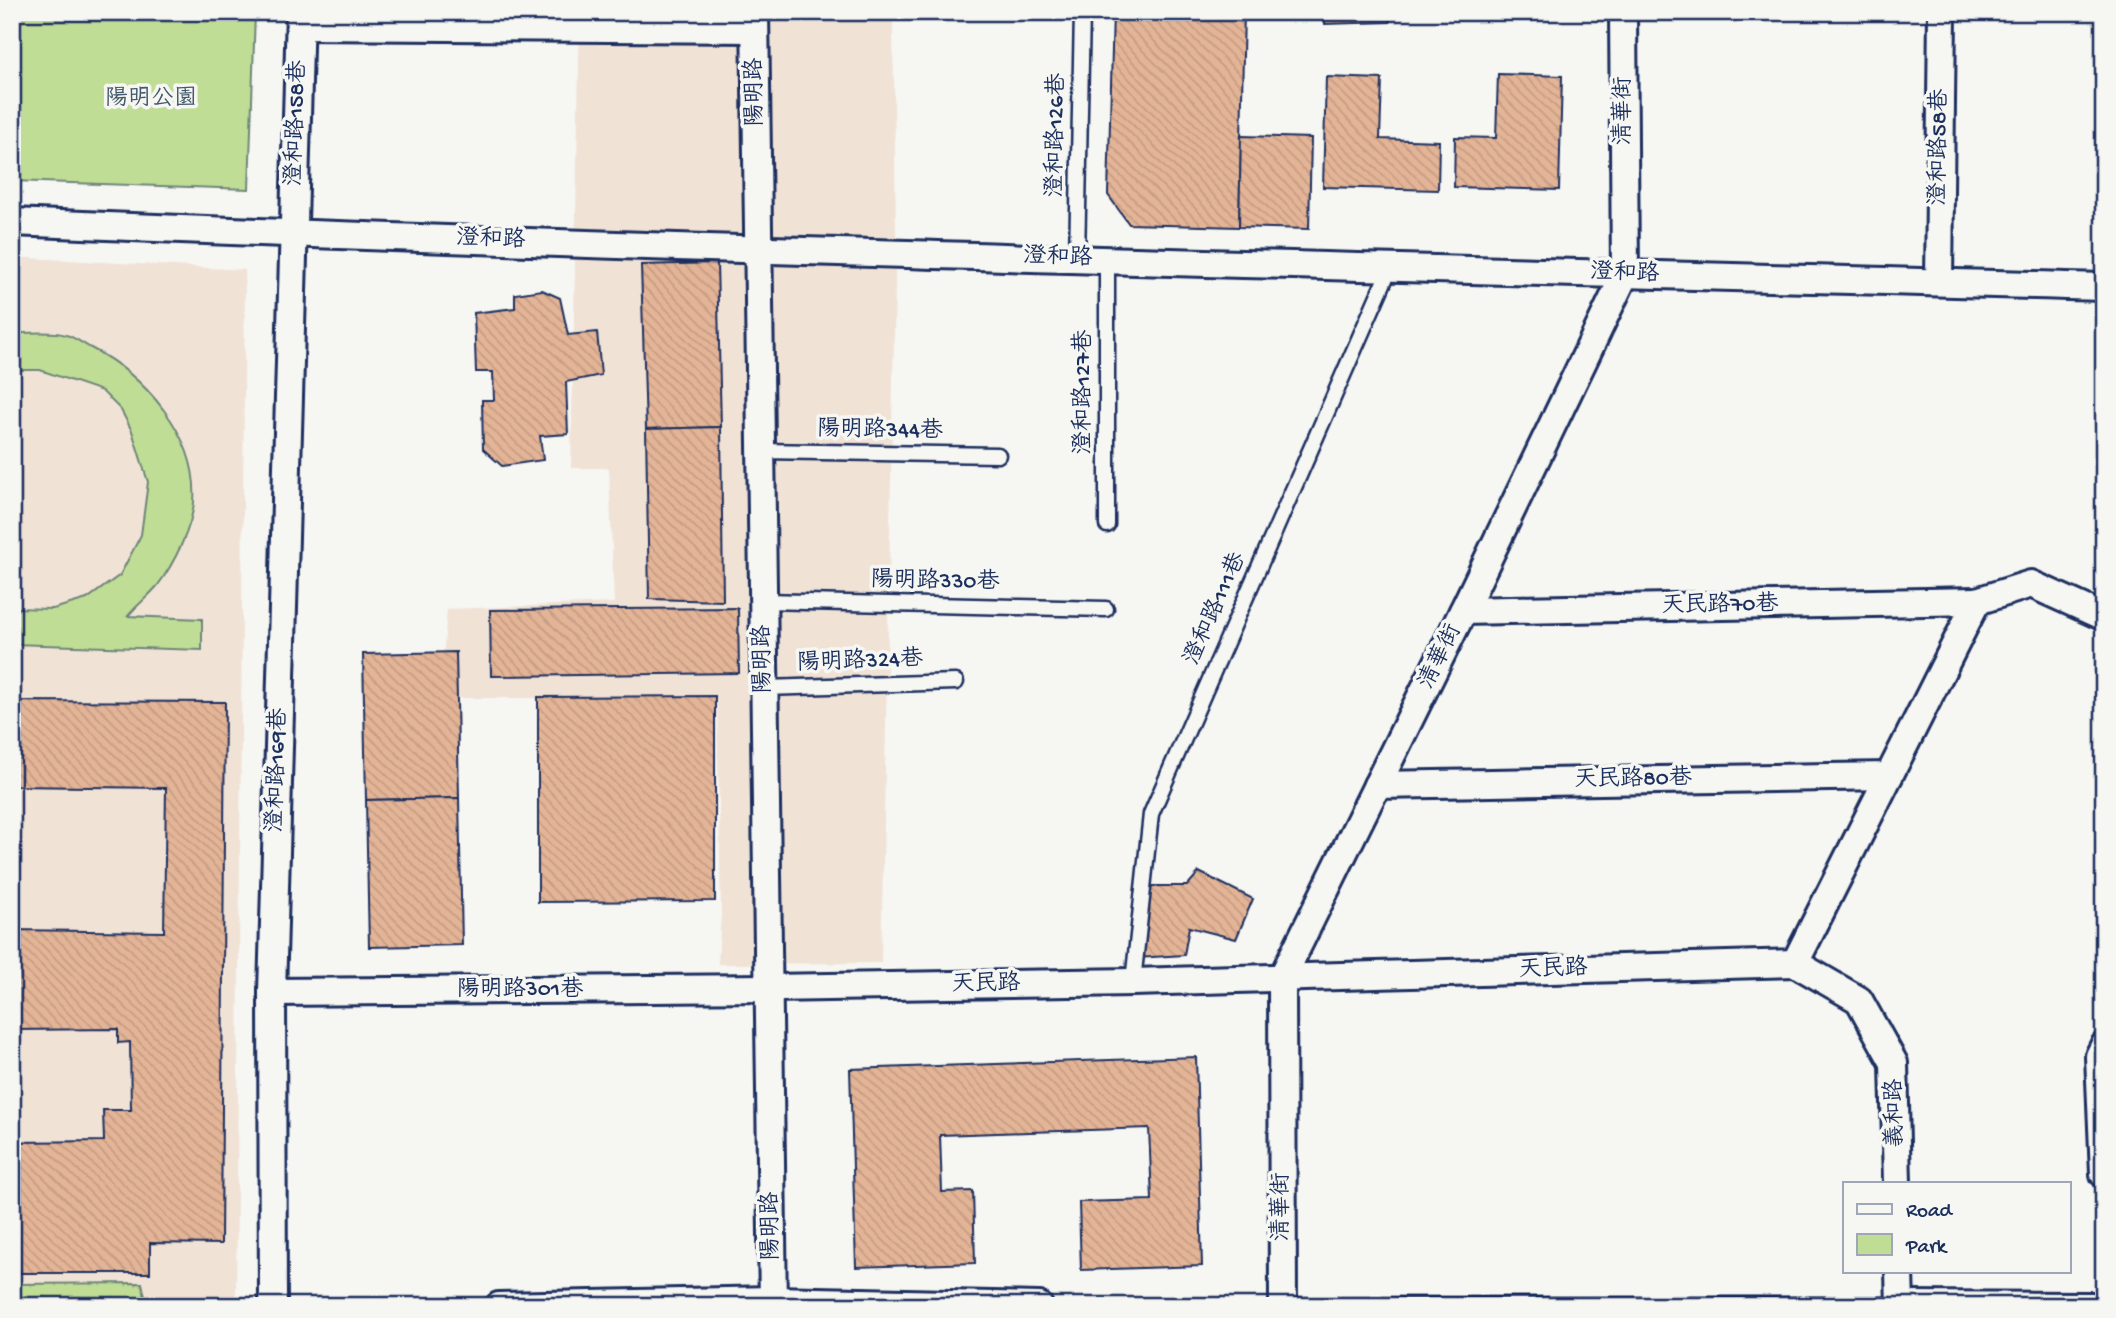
<svg xmlns="http://www.w3.org/2000/svg" width="2116" height="1318" font-family="'Gochi Hand','LXGW WenKai TC',sans-serif">
  <defs>
    <pattern id="forest-crowns" width="20" height="18" patternUnits="userSpaceOnUse" patternTransform="scale(1.75)"><rect width="20" height="18" fill="#c0dd95"/><path d="M2 6a3 3 0 1 1 6 0M12 15a3 3 0 1 1 6 0" fill="none" stroke="#a4be83"/></pattern>
    <pattern id="building-back-hatch" width="6" height="6" patternUnits="userSpaceOnUse" patternTransform="scale(1.75)"><rect width="6" height="6" fill="#e4b496"/><path d="M-1 5l2 2M0 0l6 6M5-1l2 2" fill="none" stroke="#c39b84"/></pattern>
  </defs>
  <rect width="100%" height="100%" fill="#f6f6f2"/>
  <filter id="ink" filterUnits="userSpaceOnUse"><feTurbulence type="fractalNoise" baseFrequency=".0143" numOctaves="2"/><feDisplacementMap in="SourceGraphic" scale="14" xChannelSelector="R" yChannelSelector="G"/><feConvolveMatrix kernelMatrix="1 2 1 2 8 2 1 2 1" color-interpolation-filters="sRGB"/></filter>
  <g filter="url(#ink)">
    <g fill="#f1e2d6">
      <path d="M580,12h323l-10,9 3,214 -15,728 -163,1 3,-51 -4,-215h-277l7,-89 167,-6 -5,-135h-38z"/>
      <path d="M12,257l233,13 -9,1036h-224z"/>
    </g>
    <path fill="url(#forest-crowns)" stroke="#6e867a" stroke-width="2" d="M142,1283l5,23h-135v-22z"/>
    <g fill="#c0dd95" stroke="#6e867a" stroke-width="2">
      <path d="M12,12h243l-6,177 -237,-8z"/>
      <path d="M12,333c16,1 38,-3 54,2 8,2 16,8 23,12 55,28 110,89 105,155 -2,26 -21,63 -36,83 -9,11 -21,20 -30,31l74,3v31l-190,-6v-36l41,1 34,-10 33,-24 21,-40 7,-53 -16,-51 -11,-21 -19,-19 -62,-21h-28z"/>
    </g>
    <g fill="url(#building-back-hatch)" stroke="#1b2f5e" stroke-width="2">
      <path d="M1113,12h131l-5,215 -110,-3 -21,-29z"/>
      <path d="M1325,12h64l1,10 -65,2z"/>
      <rect x="1504" y="12" width="64" height="4"/>
      <path d="M1498,74l64,2 -3,114 -105,-3 1,-50 41,1z"/>
      <path d="M1326,77l56,2 -2,60 59,2 -1,49 -115,-3z"/>
      <path d="M1241,136l70,2 -2,91 -70,-2z"/>
      <path d="M717,263l4,164 -75,2 -5,-164z"/>
      <path d="M542,290l18,8 8,37 29,-3 4,43 -35,7 2,52 -28,2 3,24 -41,6 -19,-17 -1,-49h12l-1,-28h-17l-2,-59 41,-5v-14z"/>
      <path d="M721,427l2,174 -74,-2 -3,-170z"/>
      <path d="M738,608l1,65 -248,3 -1,-66z"/>
      <path d="M456,652l3,146 -93,2 -3,-146z"/>
      <path d="M715,696v205l-177,1v-205z"/>
      <path d="M12,701l213,1 -4,542 -71,-1v30h-138v-131l92,-1 -1,-31h28l-1,-68 -12,1v-14l-106,1v-100l152,2 2,-144 -154,-2z"/>
      <path d="M459,798l3,147 -93,2 -3,-147z"/>
      <path d="M1199,872l54,27 -17,40 -47,-12 -5,28 -47,3 -1,-72h51z"/>
      <path d="M1196,1057l6,209 -121,4 -2,-68 73,-2 -3,-72 -209,7 2,57 31,-1 2,72 -119,4 -6,-198z"/>
    </g>
    <g fill="none" stroke-linecap="round" stroke-linejoin="round">
      <g stroke="#1b2f5e" stroke-width="19">
        <g id="lane">
          <path d="M1077,258l5,-246"/>
          <path d="M1107,259v266"/>
          <path d="M761,451l237,4"/>
          <path d="M764,601l342,8"/>
          <path d="M765,688l191,-6"/>
          <path d="M1133,982l18,-168 239,-546"/>
          <path d="M1285,1306l615,-1"/>
        </g>
      </g>
      <g stroke="#1b2f5e" stroke-width="32">
        <g id="street">
          <path d="M755,12l18,1294"/>
          <path d="M300,26l455,3"/>
          <path d="M12,222c697,30 1395,46 2092,65"/>
          <path d="M1939,282l3,-270"/>
          <path d="M1463,611l514,-10"/>
          <path d="M1377,785l512,-9"/>
          <path d="M1795,963l64,37 35,63 3,120"/>
          <path d="M272,992l497,-4 364,-6 662,-19 182,-362 54,-17 73,33"/>
          <path d="M2104,1046l-5,10 5,118"/>
          <path d="M1899,1271l1,35"/>
          <path d="M1900,1305l193,1"/>
          <path d="M273,1306l-1,-314 28,-980"/>
          <path d="M499,1306l274,-6 266,6"/>
          <path d="M1283,1306l-1,-328 181,-367 162,-337 -2,-262"/>
        </g>
      </g>
      <use href="#lane" stroke="#f6f6f2" stroke-width="14"/>
      <use href="#street" stroke="#f6f6f2" stroke-width="26"/>
    </g>
  </g>
  <g text-anchor="middle" dominant-baseline="central" stroke-width="7" stroke-linejoin="round" paint-order="stroke">
    <g font-size="23" fill="#1b2f5e" stroke="#f6f6f2">
      <text transform="translate(756 92) rotate(-91)">陽明路</text>
      <text transform="translate(1624 111) rotate(-90)">清華街</text>
      <text transform="translate(297 123) rotate(-88)">澄和路158巷</text>
      <text transform="translate(1057 135) rotate(-89)">澄和路126巷</text>
      <text transform="translate(1940 147) rotate(-89)">澄和路58巷</text>
      <text transform="translate(491 240) rotate(2)">澄和路</text>
      <text transform="translate(1058 258) rotate(2)">澄和路</text>
      <text transform="translate(1625 274) rotate(2)">澄和路</text>
      <text transform="translate(1084 392) rotate(-90)">澄和路127巷</text>
      <text transform="translate(880 431) rotate(1)">陽明路344巷</text>
      <text transform="translate(935 582) rotate(1)">陽明路330巷</text>
      <text transform="translate(1720 606) rotate(-1)">天民路70巷</text>
      <text transform="translate(1216 609) rotate(-66)">澄和路111巷</text>
      <text transform="translate(1441 657) rotate(-64)">清華街</text>
      <text transform="translate(764 659) rotate(-91)">陽明路</text>
      <text transform="translate(860 662) rotate(-2)">陽明路324巷</text>
      <text transform="translate(278 770) rotate(-88)">澄和路169巷</text>
      <text transform="translate(1633 780) rotate(-1)">天民路80巷</text>
      <text transform="translate(1553 970) rotate(-2)">天民路</text>
      <text transform="translate(986 985) rotate(-1)">天民路</text>
      <text x="520" y="990">陽明路301巷</text>
      <text transform="translate(1896 1113) rotate(-91)">義和路</text>
      <text transform="translate(1282 1207) rotate(-90)">清華街</text>
      <text transform="translate(772 1226) rotate(-91)">陽明路</text>
    </g>
    <g font-size="23" fill="#445a6c" stroke="#f6f6f2">
      <text x="151" y="99">陽明公園</text>
    </g>
  </g>
  <rect width="2116" height="1318" fill="none" stroke="#f6f6f2" stroke-width="42"/>
  <rect x="21" y="21" width="2074" height="1276" fill="none" stroke="#1b2f5e" stroke-width="2.5" filter="url(#ink)"/>
  <rect x="1843" y="1182" width="228" height="91" fill="#f6f6f2" stroke="#9ea6b7" stroke-width="2"/>
  <rect x="1857" y="1204" width="35" height="10" fill="#f6f6f2" stroke="#9ea6b7" stroke-width="2"/>
  <text x="1906" y="1216" font-size="21" fill="#1b2f5e">Road</text>
  <rect x="1857" y="1234" width="35" height="21" fill="#c0dd95" stroke="#9ea6b7" stroke-width="2"/>
  <text x="1906" y="1252" font-size="21" fill="#1b2f5e">Park</text>
</svg>
